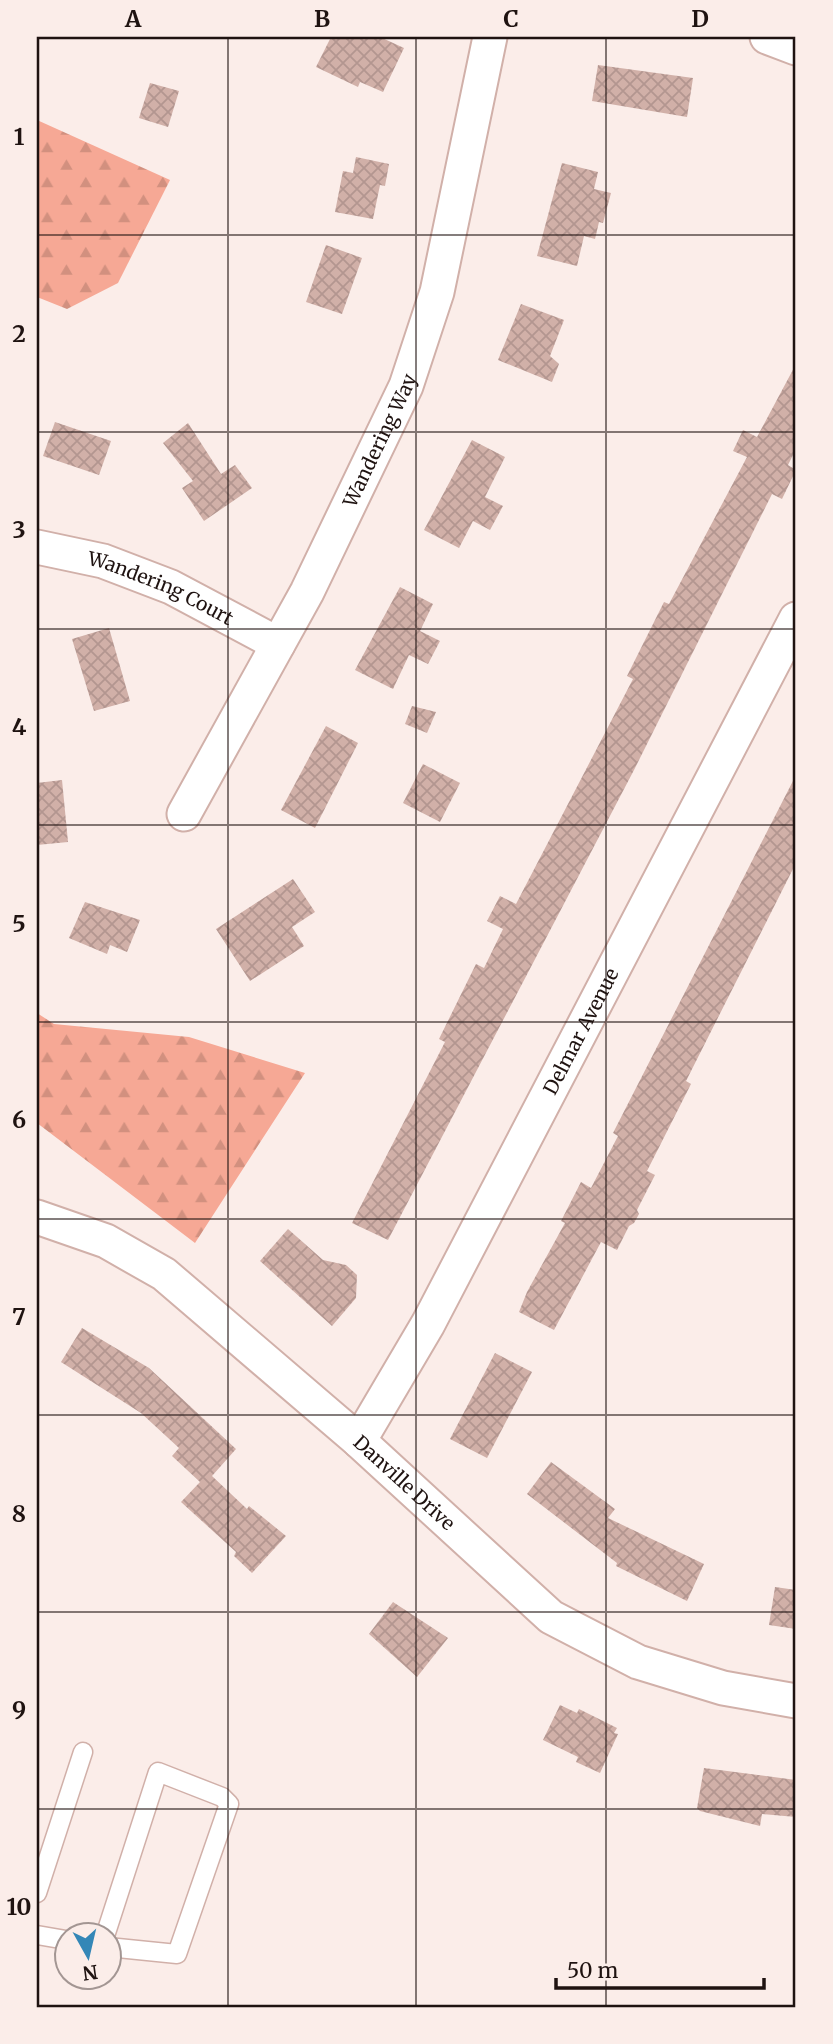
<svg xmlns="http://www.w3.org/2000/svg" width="833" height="2044" font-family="Merriweather,serif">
  <defs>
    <pattern id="forest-firs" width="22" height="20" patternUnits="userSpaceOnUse" patternTransform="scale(1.75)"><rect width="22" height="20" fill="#f6a895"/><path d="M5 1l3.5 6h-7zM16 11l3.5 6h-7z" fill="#d2907f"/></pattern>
    <pattern id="building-cross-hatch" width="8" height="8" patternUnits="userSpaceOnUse" patternTransform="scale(1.75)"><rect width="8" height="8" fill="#d1b0a8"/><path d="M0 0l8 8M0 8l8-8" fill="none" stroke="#b39690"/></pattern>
  </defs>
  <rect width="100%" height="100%" fill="#fbede9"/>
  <g fill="url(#forest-firs)">
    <path d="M37,120l133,60 -52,103 -51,26 -30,-12z"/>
    <path d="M37,1013l17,11 135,13 116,36 -110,170 -158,-120z"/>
  </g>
  <g fill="url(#building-cross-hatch)">
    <path d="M331,37h49l24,11 -21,44 -23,-10 -2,5 -42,-20z"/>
    <path d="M598,65l95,13 -6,39 -95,-16z"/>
    <path d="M150,83l29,8 -11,36 -29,-9z"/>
    <path d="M356,157l33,7 -4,22 -5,-1 -7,34 -38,-7 8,-41 10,2z"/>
    <path d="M562,163l36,9 -4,17 17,4 -8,30 -4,-1 -4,17 -11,-3 -7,30 -40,-10z"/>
    <path d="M326,245l36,13 -20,56 -36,-12z"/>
    <path d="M521,304l43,16 -14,36 9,8 -7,18 -54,-22z"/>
    <path d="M796,364v85l-8,16 8,5 -14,29 -10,-5 -138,276 -246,470 -36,-17 93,-181 -6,-3 37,-75 8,4 19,-39 -16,-8 13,-25 16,8 117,-225 -6,-3 37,-74 5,2 78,-147 -14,-6 10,-21 14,7z"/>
    <path d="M55,422l56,19 -12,34 -56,-19z"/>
    <path d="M188,423l33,51 14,-9 17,23 -48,33 -22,-33 11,-7 -30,-38z"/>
    <path d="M472,440l33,17 -20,40 18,9 -13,24 -17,-9 -14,27 -35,-18z"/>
    <path d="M400,587l33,17 -13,27 20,10 -12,23 -19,-9 -16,34 -38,-19z"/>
    <path d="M109,628l21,73 -36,10 -22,-72z"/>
    <path d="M412,706l24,6 -9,21 -22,-9z"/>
    <path d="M326,726l32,17 -43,85 -34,-18z"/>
    <path d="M423,764l37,19 -20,39 -37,-19z"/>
    <path d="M796,775v88l-110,218 5,3 -44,87 8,4 -18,35 2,4 -5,9 -5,3 -12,24 -16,-8 -47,88 -35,-18 8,-20 38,-69 -4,-2 20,-39 10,6 27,-52 -5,-3z"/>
    <path d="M62,780l6,62 -31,3v-62z"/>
    <path d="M293,879l22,33 -23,15 12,19 -54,35 -34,-52z"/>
    <path d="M85,902l55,18 -13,32 -17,-7 -3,9 -38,-16z"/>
    <path d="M288,1229l35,31 23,5 11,10 -1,23 -24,28 -72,-65z"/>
    <path d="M82,1328l67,40 87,81 -24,27 35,33 2,-3 37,30 -34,37 -18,-17 2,-4 -55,-50 19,-20 -28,-26 7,-8 -38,-35 -80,-51z"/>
    <path d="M495,1353l37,19 -45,86 -37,-19z"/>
    <path d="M551,1462l64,47 -7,9 96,46 -17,37 -71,-35 1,-3 -90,-69z"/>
    <path d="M775,1587l21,3v39l-27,-4z"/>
    <path d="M393,1602l55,36 -31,39 -48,-43z"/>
    <path d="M560,1705l17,8 2,-4 38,19 -3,5 4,1 -18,39 -24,-11 2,-5 -35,-17z"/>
    <path d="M704,1768l92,12v37l-34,-3 -2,12 -60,-15 -3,-3z"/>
  </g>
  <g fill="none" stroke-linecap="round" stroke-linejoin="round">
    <g stroke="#d1b0a9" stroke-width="21">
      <g id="lane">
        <path d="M37,1893l46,-141"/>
        <path d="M37,1935l29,5"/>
        <path d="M105,1936l53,-164 64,25 7,7 -52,150 -69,-7"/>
      </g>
    </g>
    <g stroke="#d1b0a9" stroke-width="37">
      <g id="street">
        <path d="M767,37l29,11"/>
        <path id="s1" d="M37,547l66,14 68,26 107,57"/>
        <path id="s2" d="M184,814l123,-222 99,-206 31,-94 53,-255"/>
        <path id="s3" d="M37,1217l69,24 58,33 195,167 192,176 87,45 85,26 73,13"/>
        <path id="s4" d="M359,1441l69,-117 368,-705"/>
      </g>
    </g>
    <use href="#lane" stroke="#fff" stroke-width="18"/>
    <use href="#street" stroke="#fff" stroke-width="33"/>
  </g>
  <path fill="none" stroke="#1f1311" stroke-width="2" stroke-opacity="0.55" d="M228,37v1970M416,37v1970M606,37v1970M37,235h759M37,432h759M37,629h759M37,825h759M37,1022h759M37,1219h759M37,1415h759M37,1612h759M37,1809h759"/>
  <g text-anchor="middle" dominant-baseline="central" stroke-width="7" stroke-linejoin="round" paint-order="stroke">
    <g font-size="19" fill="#1f1311" stroke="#fbede9">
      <text stroke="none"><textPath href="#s2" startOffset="422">Wandering Way</textPath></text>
      <text stroke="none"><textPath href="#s1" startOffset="131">Wandering Court</textPath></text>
      <text stroke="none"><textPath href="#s4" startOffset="466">Delmar Avenue</textPath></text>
      <text stroke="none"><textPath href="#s3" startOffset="458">Danville Drive</textPath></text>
    </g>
  </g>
  <rect width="833" height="2044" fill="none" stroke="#fbede9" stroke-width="77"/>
  <g transform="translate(88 1956) rotate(172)"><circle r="33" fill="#fbede9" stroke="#a39693" stroke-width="2"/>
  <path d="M0-5L12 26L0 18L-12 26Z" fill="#3487b7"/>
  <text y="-10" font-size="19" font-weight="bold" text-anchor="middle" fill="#1f1311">N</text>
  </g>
  <path d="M556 1978v10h208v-10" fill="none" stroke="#1f1311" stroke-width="3.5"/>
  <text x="567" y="1978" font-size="21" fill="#1f1311" stroke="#fbede9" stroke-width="5" paint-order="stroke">50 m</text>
  <rect x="38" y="38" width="756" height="1968" fill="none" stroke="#1f1311" stroke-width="2.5"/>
  <g font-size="23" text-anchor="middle" font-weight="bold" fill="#1f1311">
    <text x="133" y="27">A</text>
    <text x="322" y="27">B</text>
    <text x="511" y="27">C</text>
    <text x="700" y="27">D</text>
    <text x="19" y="145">1</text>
    <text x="19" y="342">2</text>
    <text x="19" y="538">3</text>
    <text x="19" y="735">4</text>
    <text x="19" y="932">5</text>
    <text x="19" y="1128">6</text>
    <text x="19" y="1325">7</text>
    <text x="19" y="1522">8</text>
    <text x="19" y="1718">9</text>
    <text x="19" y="1915">10</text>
  </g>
</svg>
